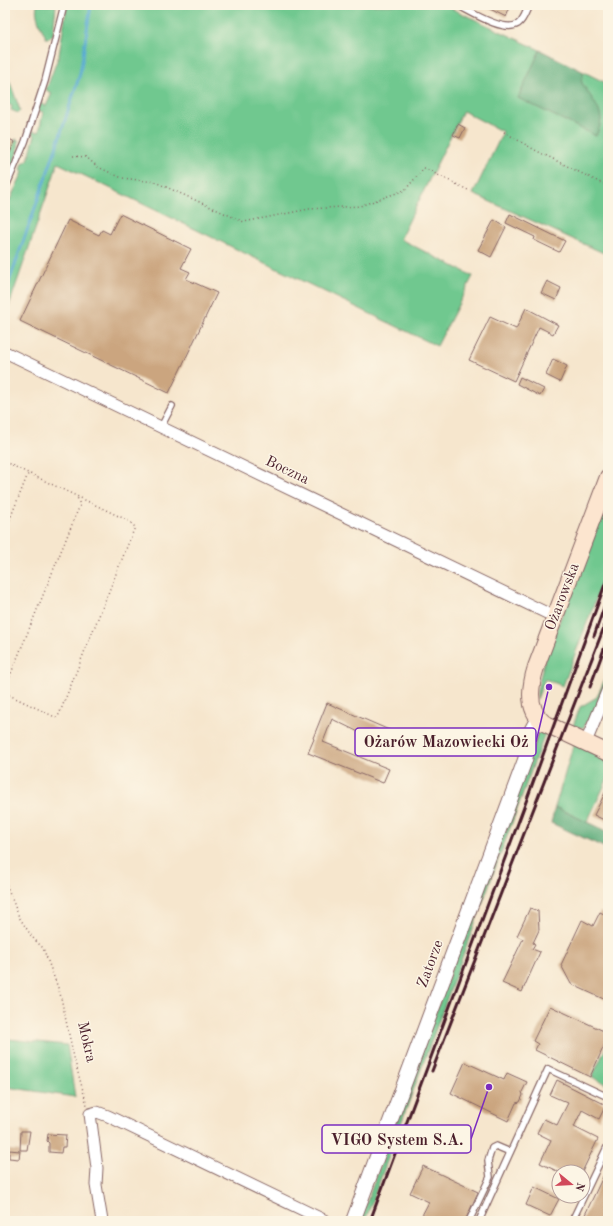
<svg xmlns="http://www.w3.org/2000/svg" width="613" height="1226" font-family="'Old Standard TT',serif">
  <rect width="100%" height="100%" fill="#fcf5e5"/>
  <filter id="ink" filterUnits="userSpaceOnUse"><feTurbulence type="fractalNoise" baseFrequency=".025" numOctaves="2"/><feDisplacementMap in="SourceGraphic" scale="8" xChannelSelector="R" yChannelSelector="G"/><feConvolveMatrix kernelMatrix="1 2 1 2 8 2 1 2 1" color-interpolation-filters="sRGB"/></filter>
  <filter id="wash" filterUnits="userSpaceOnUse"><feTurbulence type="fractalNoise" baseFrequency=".012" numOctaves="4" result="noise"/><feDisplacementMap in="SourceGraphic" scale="16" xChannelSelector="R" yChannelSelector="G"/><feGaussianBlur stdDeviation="0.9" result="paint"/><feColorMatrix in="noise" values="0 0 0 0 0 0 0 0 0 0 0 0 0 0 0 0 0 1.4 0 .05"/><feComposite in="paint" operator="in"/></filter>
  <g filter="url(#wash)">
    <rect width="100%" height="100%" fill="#f6e6cd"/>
    <g fill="#70c88f" stroke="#5d745d">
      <path d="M37,5h19l-3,30 -4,3h-3c-4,-10 -12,-22 -9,-33z"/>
      <path d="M67,5h377l96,45 -21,48 77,38 4,-11 -8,-26 -5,-7 -6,-11 3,-9 24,12v171l-135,-61 30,-62 -40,-21 -63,128 73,37 -36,70 -379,-183 -53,154v-107l18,-38 -2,-3 2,-6 5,-3 7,-25 -4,-3 2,-1 6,1 4,-20 -6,-2 3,-7 6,3 6,-13 -6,-3 13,-35z"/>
      <path d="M5,79l4,1 10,27 1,4 -2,2 -7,-3 1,-4 -7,-3z"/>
      <path d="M16,139l2,1c3,12 -8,29 -13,40v-17z"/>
      <path d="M608,497v70l-45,119 -18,-7 -8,20v-9l8,-32z"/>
      <path d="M608,672v6l-18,44 -3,-1 -3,6 -5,1 -6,-2 7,-19 17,-10z"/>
      <path d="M540,731l5,2 -180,488h-5l177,-488z"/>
      <path d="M574,743l34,16v19l-21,44 -32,-15z"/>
      <path d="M8,1039l59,6 8,52 -69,-10z"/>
      <path d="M608,1043v42l-16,-8z"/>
    </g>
    <g fill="#5cac7a" stroke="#536652">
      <path d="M540,50l44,22 -3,9c6,12 20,26 20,39 -1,6 -3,11 -5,16l-78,-38z"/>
      <path d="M555,807l53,25v17l-57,-26z"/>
    </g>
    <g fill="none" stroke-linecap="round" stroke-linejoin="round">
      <path stroke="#56aad2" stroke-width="3" d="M5,293l50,-142 25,-77 11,-69"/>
    </g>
    <g id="blocks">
      <g fill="#cba57f">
        <path d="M482,5h29l-5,12z"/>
        <path d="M458,124l7,4 -5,10 -7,-3z"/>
        <path d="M5,137l10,5 -10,21z"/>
        <path d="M120,214l71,35 -10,19 9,4 -4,7 31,14 -48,100 -149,-72 48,-101 31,15 3,-5 8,4z"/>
        <path d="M510,214l55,27 -6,11 -25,-12 1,-3 -29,-14z"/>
        <path d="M494,220l12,7 -15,30 -13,-7z"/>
        <path d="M547,281l14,7 -5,12 -15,-7z"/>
        <path d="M526,308l32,17 -5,9 -14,-7 -25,54 -45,-21 21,-43 26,12z"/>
        <path d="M553,359l14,7 -7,16 -14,-7z"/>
        <path d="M520,377l24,12 -4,7 -23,-12z"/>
        <path d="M327,703l76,33 -5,11 -6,-2 -2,4 -16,-7 1,-2 -43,-21 -9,23 66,27 -6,14 -75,-30 6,-14 -1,-1z"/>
        <path d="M608,787v35l-14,-7z"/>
        <path d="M530,908l8,3 1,19 -6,13 2,1 -3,5 8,3 -18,40 -20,-9 21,-44 -6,-3z"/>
        <path d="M600,912l8,4v85l-37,-17 -10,-19 21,-45 11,6z"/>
        <path d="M550,1006l58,27v4l-18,40 -55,-27 3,-6 -5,-3z"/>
        <path d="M465,1062l39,18 3,-7 20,9 -5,10 1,3 -3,7 -4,1 -8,18 -57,-28z"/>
        <path d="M557,1080l49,25 -7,14 -17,-9 -8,17 24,12 -16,33h-23l-19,-9 11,-23 -14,-7 7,-14 13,6 11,-22 -18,-8z"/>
        <path d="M21,1131h9l-3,19h-7z"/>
        <path d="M48,1134l18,1 -1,12h-3l-1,6 -12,-1v-9l-2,-2z"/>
        <path d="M9,1150l11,1 -1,8 -10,-1z"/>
        <path d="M423,1166l55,26 -13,29h-46l10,-19 -19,-9z"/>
        <path d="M608,1166v55h-26z"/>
        <path d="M534,1187l25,12 -9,17 -24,-11z"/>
      </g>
    </g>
  </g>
  <g filter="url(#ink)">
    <use href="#blocks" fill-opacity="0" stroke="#866564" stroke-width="1"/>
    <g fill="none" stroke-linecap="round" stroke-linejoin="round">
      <g stroke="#866564" stroke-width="8">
        <g id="service">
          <path d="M457,5c14,7 47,28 61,19 6,-4 8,-13 11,-19"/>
          <path d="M5,189l20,-47 20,-61 19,-76"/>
          <path d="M161,427l11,-21"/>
          <path d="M469,1221l21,-44 -2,-16 4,-13 4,-2 14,6"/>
          <path d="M479,1221l69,-152 60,28"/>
          <path d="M572,1221l36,-76"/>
        </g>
      </g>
      <g stroke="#866564" stroke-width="13">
        <g id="minor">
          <path d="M5,352l550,265"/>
          <path d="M586,742l22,-53"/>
          <path d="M102,1221l-6,-36 1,-17 -7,-54 7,-2 11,4 218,105"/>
        </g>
      </g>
      <g stroke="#866564" stroke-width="16">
        <path id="tertiary" d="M353,1221l172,-461 7,-31 6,-11"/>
      </g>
      <g stroke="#866564" stroke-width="18">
        <path id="secondary" d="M608,477l-72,190c-6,19 -10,43 8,56l64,30"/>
      </g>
      <g stroke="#866564" stroke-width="1.5" stroke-dasharray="1 3" stroke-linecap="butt">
        <path d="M504,132l31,18 66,33 7,2"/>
        <path d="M73,156l13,1 12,10 24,11 33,4 89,40 65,-13 51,-3 45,-16 19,-22 44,22"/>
        <path d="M5,462l124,59 6,6 -77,190h-3l-50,-24"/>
        <path d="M5,531l23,-57"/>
        <path d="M5,688l75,-183 -3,-8"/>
        <path d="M5,881l14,36 13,20 11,11 17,45 15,69 12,43"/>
      </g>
      <use href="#service" stroke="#fff" stroke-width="5.5"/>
      <use href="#minor" stroke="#fff" stroke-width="11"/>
      <use href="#tertiary" stroke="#fff" stroke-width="14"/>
      <use href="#secondary" stroke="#fce5cf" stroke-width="16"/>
      <g stroke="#4a1f2b" stroke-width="3">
        <path d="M594,636l14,-40"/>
        <path d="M590,687l18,-49"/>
        <path d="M432,1071l176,-454"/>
        <path d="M370,1221l157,-422 81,-223"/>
      </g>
    </g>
  </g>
  <g text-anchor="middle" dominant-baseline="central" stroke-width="3" stroke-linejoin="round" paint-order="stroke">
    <g font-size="15" fill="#4a1f2b" stroke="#fcf5e5">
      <text transform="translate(287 471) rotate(26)">Boczna</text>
      <text transform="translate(563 597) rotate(-69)">Ożarowska</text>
      <text transform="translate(431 964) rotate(-70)">Zatorze</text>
      <text transform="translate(86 1042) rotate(77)">Mokra</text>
    </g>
  </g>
  <path fill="none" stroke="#7b2cbf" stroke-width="1.5" d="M549 687L536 742M489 1087L471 1139"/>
  <g fill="#7b2cbf" stroke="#fcf5e5" stroke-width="1.5">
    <circle cx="549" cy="687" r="4"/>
    <circle cx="489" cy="1087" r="4"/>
  </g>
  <g fill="#fcf5e5" stroke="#7b2cbf" stroke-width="1.5">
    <rect x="355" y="728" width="181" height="28" rx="4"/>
    <rect x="322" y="1125" width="149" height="28" rx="4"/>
  </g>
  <g font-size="16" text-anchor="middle" font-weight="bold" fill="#4a1f2b">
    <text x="446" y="747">Ożarów Mazowiecki Oż</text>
    <text x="397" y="1145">VIGO System S.A.</text>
  </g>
  <rect width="613" height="1226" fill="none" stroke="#fcf5e5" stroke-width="20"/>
  <g transform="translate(571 1184) rotate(108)"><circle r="19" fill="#fcf5e5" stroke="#b59f9b"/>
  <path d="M0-3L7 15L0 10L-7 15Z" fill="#d1495b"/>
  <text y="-6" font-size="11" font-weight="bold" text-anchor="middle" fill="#4a1f2b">N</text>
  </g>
</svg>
